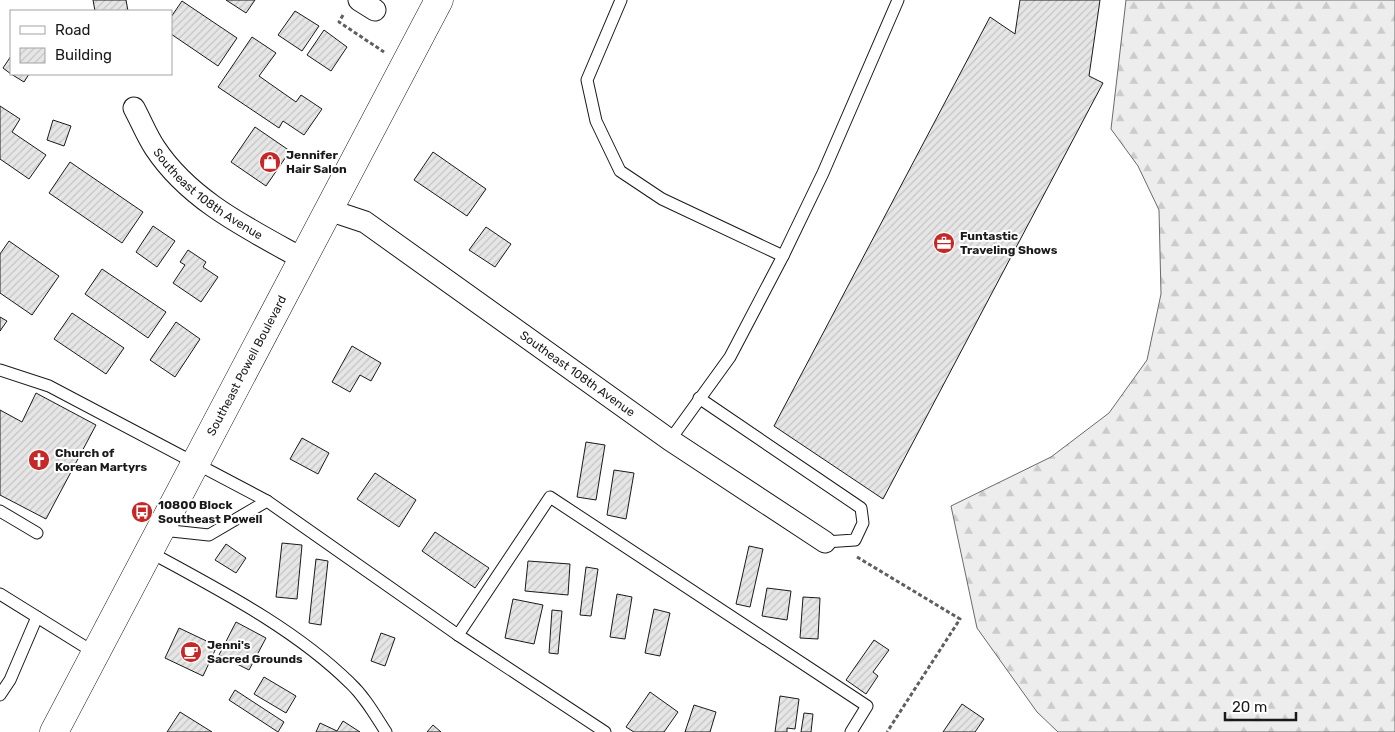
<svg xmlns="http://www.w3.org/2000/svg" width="1395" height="732" font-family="Rubik,sans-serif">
  <defs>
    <pattern id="forest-firs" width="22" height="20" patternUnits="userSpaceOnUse" patternTransform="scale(1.25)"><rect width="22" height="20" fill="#ededed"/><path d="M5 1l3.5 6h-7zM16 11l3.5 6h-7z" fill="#cbcbcb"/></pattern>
    <pattern id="building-hatch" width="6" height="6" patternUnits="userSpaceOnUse" patternTransform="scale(1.25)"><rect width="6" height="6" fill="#e6e6e6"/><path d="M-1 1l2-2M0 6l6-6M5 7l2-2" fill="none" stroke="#c5c5c5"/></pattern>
  </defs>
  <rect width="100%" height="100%" fill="#fff"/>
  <path fill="url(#forest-firs)" stroke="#6a6a6a" d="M1126,0h269v732h-337l-21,-20 -60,-84 -26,-122 100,-49 58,-44 38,-53 14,-66 -2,-84 -21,-44 -27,-37z"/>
  <g fill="url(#building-hatch)" stroke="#1a1a1a">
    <path d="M93,0h33l2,11h-33z"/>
    <path d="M226,0h29l-9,13z"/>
    <path d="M1020,0h80l-11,76 14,7 -220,416 -109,-73 216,-409 25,17z"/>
    <path d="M182,1l55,37 -19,28 -47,-32v-17z"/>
    <path d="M295,11l24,15 -17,25 -24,-16z"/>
    <path d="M324,30l23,17 -16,24 -24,-16z"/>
    <path d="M252,37l24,16 -17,23 37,26 5,-7 21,14 -18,26 -21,-14 -4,7 -61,-41z"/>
    <path d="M11,56v18l-8,-6z"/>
    <path d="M11,74h18l-5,8z"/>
    <path d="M0,106l20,13 -8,13 34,23 -17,24 -29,-20z"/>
    <path d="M53,120l18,6 -7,20 -17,-6z"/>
    <path d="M255,127l35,24 -24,35 -35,-24z"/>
    <path d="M433,152l53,37 -19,27 -53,-36z"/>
    <path d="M70,162l73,50 -21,31 -73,-50z"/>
    <path d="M153,226l22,15 -18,26 -21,-15z"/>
    <path d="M486,227l25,17 -16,23 -26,-17z"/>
    <path d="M9,241l50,35 -27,39 -32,-22v-39z"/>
    <path d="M188,250l18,12 -3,5 15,10 -17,25 -28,-19 12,-18 -5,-3z"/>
    <path d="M102,269l64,43 -18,26 -63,-44z"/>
    <path d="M72,313l52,35 -18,26 -52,-35z"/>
    <path d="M0,317l7,4 -7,10z"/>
    <path d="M176,322l24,17 -25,38 -25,-17z"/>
    <path d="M352,346l29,17 -10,18 -11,-6 -10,17 -18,-10z"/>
    <path d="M36,393l60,32 -50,94 -46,-24v-85l22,12z"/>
    <path d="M302,438l27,15 -11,21 -28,-15z"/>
    <path d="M586,442l19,3 -9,55 -19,-3z"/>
    <path d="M614,470l20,3 -8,46 -19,-4z"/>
    <path d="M375,473l41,27 -17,27 -42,-28z"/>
    <path d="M435,532l54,36 -14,20 -53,-37z"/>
    <path d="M282,543l20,2 -5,54 -21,-2z"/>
    <path d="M226,544l20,14 -10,15 -21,-13z"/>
    <path d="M749,546l14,3 -13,58 -14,-3z"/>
    <path d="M316,559l12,2 -7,64 -12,-2z"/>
    <path d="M528,561l42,3 -2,31 -43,-4z"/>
    <path d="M586,567l12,2 -7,47 -11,-1z"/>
    <path d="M767,588l24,3 -4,29 -25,-4z"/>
    <path d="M617,594l15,3 -7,42 -15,-2z"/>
    <path d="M803,597l17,1 -2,41 -18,-1z"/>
    <path d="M513,599l30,6 -9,39 -29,-6z"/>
    <path d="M654,609l16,4 -10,43 -15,-3z"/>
    <path d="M552,610l10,1 -4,43 -9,-1z"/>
    <path d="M236,622l30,16 -17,32 -30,-15z"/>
    <path d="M179,628l38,18 -14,30 -38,-18z"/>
    <path d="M381,633l14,5 -10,28 -14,-5z"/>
    <path d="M874,640l15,10 -16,22 5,4 -12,18 -20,-14z"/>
    <path d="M264,677l32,19 -10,17 -32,-19z"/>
    <path d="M235,690l49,32 -6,10 -49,-32z"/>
    <path d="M650,692l28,20 -14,20h-30l-8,-5z"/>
    <path d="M780,696l19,3 -4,30 -8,-1v4h-12z"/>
    <path d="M962,704l22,15 -9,13h-32z"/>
    <path d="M694,705l22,7 -6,20h-25z"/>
    <path d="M180,712l32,20h-45z"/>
    <path d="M804,713l9,1 -2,18h-10z"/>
    <path d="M343,721l17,11h-44l4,-9 17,8z"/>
    <path d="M433,725l8,7h-14z"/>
  </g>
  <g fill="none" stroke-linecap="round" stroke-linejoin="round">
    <g stroke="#1a1a1a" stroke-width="13">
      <g id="lane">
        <path d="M621,0l-34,80 9,41 24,50 42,28 121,57"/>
        <path d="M0,370l49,16 218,115 191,134 147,97"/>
        <path d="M699,398l162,110 2,15 -8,17 -30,2"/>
        <path d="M670,440l60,-83 53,-101 40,-83 75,-173"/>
        <path d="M0,511l37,22"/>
        <path d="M162,530l47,5 58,-34"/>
        <path d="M148,551c69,38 145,76 202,132 15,14 25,32 36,49"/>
        <path d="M0,594l95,59"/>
        <path d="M458,635l92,-138 317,209 -16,26"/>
        <path d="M0,695l10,-15 27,-63"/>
      </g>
    </g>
    <g stroke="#1a1a1a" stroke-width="23">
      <g id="street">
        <path d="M359,0l16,10"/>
        <path id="s1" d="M134,108c7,13 13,28 21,40 35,53 94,81 148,111"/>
        <path id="s2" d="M329,210l36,12 305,218 155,102"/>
      </g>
    </g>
    <g stroke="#1a1a1a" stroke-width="29">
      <g id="primary">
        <path id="s3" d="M54,732l385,-732"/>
      </g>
    </g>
    <g stroke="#5f5f5f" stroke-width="3" stroke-dasharray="4 2.5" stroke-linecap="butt">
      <path d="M343,15l-4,7 45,30"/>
      <path d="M857,557l103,62 -73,113"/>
    </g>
    <use href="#lane" stroke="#fff" stroke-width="11"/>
    <use href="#street" stroke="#fff" stroke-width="21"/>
    <use href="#primary" stroke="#fff" stroke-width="28"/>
  </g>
  <defs>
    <g id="shop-disc" transform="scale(1.125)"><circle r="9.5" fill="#c62828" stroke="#fff"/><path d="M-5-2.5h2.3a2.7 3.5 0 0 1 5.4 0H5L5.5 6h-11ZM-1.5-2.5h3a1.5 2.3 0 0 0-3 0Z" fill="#fff"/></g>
    <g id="office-disc" transform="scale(1.125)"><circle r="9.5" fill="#c62828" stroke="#fff"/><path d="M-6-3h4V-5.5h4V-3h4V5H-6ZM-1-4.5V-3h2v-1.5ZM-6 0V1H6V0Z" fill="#fff"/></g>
    <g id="church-disc" transform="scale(1.125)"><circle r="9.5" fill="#c62828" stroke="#fff"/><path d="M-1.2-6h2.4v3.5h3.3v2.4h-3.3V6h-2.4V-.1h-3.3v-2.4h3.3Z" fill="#fff"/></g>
    <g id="bus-disc" transform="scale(1.125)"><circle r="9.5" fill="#c62828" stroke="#fff"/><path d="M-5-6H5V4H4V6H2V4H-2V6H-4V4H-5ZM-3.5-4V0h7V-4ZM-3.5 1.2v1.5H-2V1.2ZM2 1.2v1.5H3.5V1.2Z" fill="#fff"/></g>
    <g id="cafe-disc" transform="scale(1.125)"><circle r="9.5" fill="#c62828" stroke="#fff"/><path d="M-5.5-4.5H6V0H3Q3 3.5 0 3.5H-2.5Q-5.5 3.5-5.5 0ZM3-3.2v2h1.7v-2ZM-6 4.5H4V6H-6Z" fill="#fff"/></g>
  </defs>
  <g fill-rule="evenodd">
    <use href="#shop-disc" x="270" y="162"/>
    <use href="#office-disc" x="944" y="243"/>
    <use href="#church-disc" x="39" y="460"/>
    <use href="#bus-disc" x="142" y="512"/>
    <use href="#cafe-disc" x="191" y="652"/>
  </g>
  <g text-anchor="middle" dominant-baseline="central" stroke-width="4" stroke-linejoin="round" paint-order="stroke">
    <g font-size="12" font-weight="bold" fill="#1a1a1a" stroke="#fff" text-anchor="start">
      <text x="286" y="155">Jennifer<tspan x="286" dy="14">Hair Salon</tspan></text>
      <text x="960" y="236">Funtastic<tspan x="960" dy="14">Traveling Shows</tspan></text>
      <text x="55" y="453">Church of<tspan x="55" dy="14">Korean Martyrs</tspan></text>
      <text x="158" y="505">10800 Block<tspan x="158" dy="14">Southeast Powell</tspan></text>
      <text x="207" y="645">Jenni's<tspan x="207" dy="14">Sacred Grounds</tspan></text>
    </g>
    <g font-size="12" fill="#1a1a1a" stroke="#fff">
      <text stroke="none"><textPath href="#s1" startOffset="116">Southeast 108th Avenue</textPath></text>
      <text stroke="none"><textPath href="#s3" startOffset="414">Southeast Powell Boulevard</textPath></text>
      <text stroke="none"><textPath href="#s2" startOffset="299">Southeast 108th Avenue</textPath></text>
    </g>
  </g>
  <rect x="10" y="10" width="162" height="65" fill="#ffffff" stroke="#a3a3a3"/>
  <rect x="20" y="26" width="25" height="8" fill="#ffffff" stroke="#a3a3a3"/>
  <text x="55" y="35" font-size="15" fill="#1a1a1a">Road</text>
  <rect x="20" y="48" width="25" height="15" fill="url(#building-hatch)" stroke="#a3a3a3"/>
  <text x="55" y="60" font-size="15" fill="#1a1a1a">Building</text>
  <path d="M1225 712v8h71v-8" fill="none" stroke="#1a1a1a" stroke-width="2.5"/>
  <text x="1232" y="712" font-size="15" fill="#1a1a1a" stroke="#ffffff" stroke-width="4" paint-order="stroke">20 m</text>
</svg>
